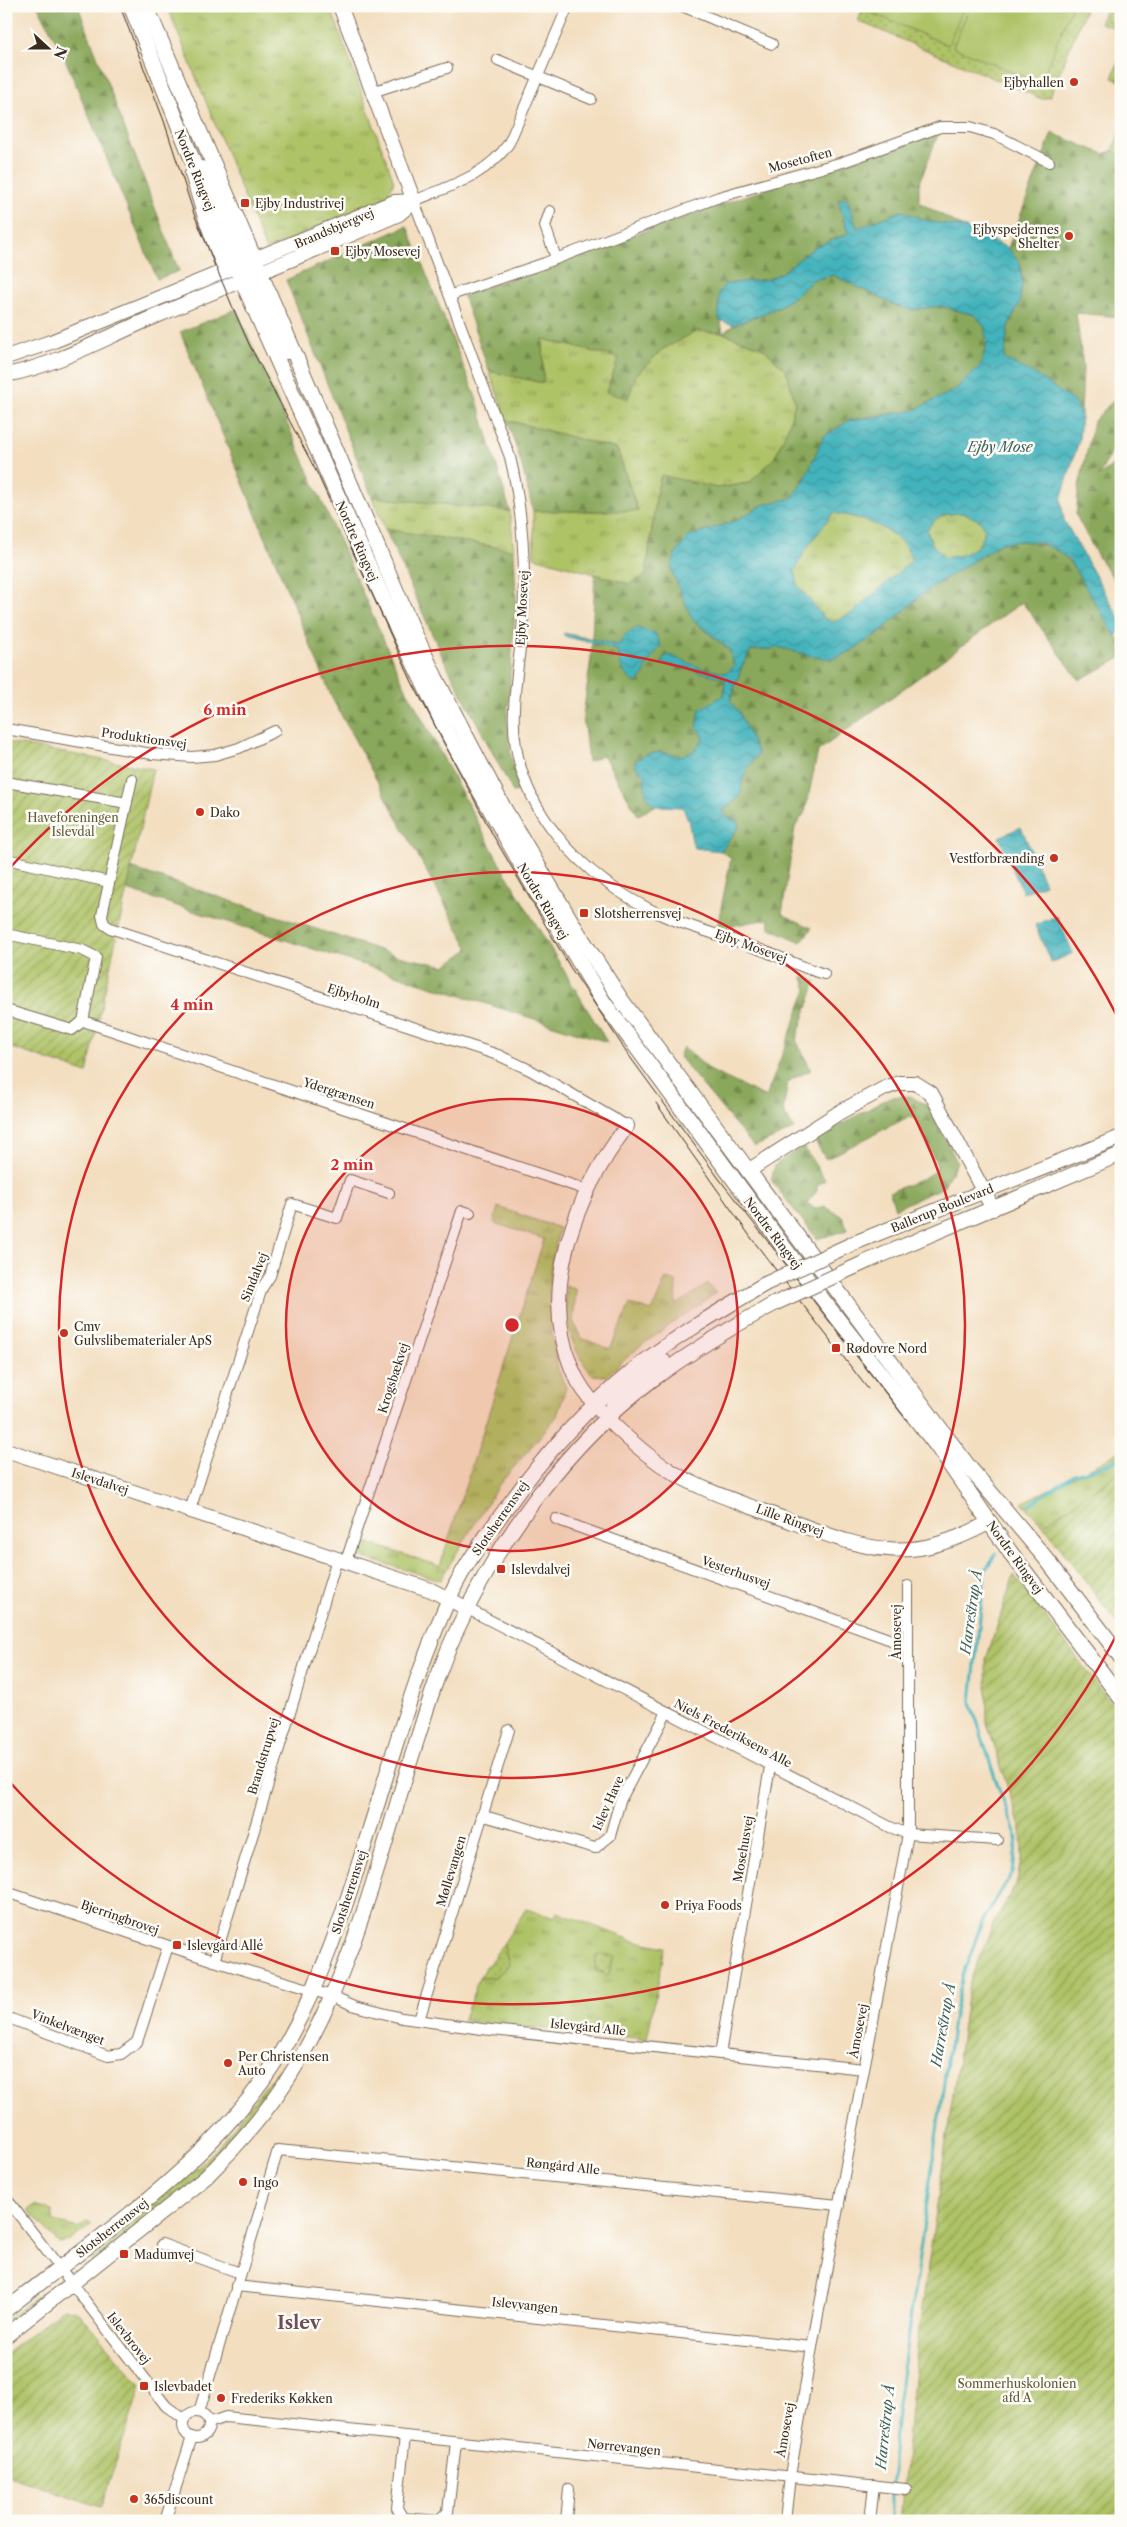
<svg xmlns="http://www.w3.org/2000/svg" width="1127" height="2527" font-family="'Libre Caslon Text',serif">
  <defs>
    <pattern id="grass-tufts" width="24" height="20" patternUnits="userSpaceOnUse" patternTransform="scale(1.25)"><rect width="24" height="20" fill="#aec266"/><path d="M3 7l-1-3M5 7V3M7 7l1-3M15 17l-1-3M17 17v-4M19 17l1-3" fill="none" stroke="#8f9e53"/></pattern>
    <pattern id="forest-firs" width="22" height="20" patternUnits="userSpaceOnUse" patternTransform="scale(1.25)"><rect width="22" height="20" fill="#8aa85b"/><path d="M5 1l3.5 6h-7zM16 11l3.5 6h-7z" fill="#72894b"/></pattern>
    <pattern id="park-dots" width="8" height="8" patternUnits="userSpaceOnUse" patternTransform="scale(1.25)"><rect width="8" height="8" fill="#aec266"/><path d="M2 2h.1M6 6h.1" fill="none" stroke="#8f9e53" stroke-width="1.8" stroke-linecap="round"/></pattern>
    <pattern id="garden-furrows" width="10" height="10" patternUnits="userSpaceOnUse" patternTransform="scale(1.25)"><rect width="10" height="10" fill="#aec266"/><path d="M-1 1l2-2M0 10L10 0M9 11l2-2" fill="none" stroke="#8f9e53"/></pattern>
    <pattern id="water-waves" width="16" height="10" patternUnits="userSpaceOnUse" patternTransform="scale(1.25)"><rect width="16" height="10" fill="#43b3bc"/><path d="M0 5q4-4 8 0t8 0" fill="none" stroke="#399298"/></pattern>
  </defs>
  <rect width="100%" height="100%" fill="#fdfcf7"/>
  <filter id="ink" filterUnits="userSpaceOnUse"><feTurbulence type="fractalNoise" baseFrequency=".02" numOctaves="2"/><feDisplacementMap in="SourceGraphic" scale="10" xChannelSelector="R" yChannelSelector="G"/><feConvolveMatrix kernelMatrix="1 2 1 2 8 2 1 2 1" color-interpolation-filters="sRGB"/></filter>
  <filter id="wash" filterUnits="userSpaceOnUse"><feTurbulence type="fractalNoise" baseFrequency=".0096" numOctaves="4" result="noise"/><feDisplacementMap in="SourceGraphic" scale="20" xChannelSelector="R" yChannelSelector="G"/><feGaussianBlur stdDeviation="1.12" result="paint"/><feColorMatrix in="noise" values="0 0 0 0 0 0 0 0 0 0 0 0 0 0 0 0 0 1.4 0 .05"/><feComposite in="paint" operator="in"/></filter>
  <g filter="url(#wash)">
    <rect width="100%" height="100%" fill="#f3dec0"/>
    <g fill="url(#grass-tufts)" stroke="#747642">
      <path d="M167,6h163l64,175 -7,16 -121,53z"/>
      <path d="M697,331l26,2 40,15 23,22 9,32 -6,23 -14,32 -26,26 -32,5 -56,-12 -4,14 -11,86 -16,8 -96,-27 -1,-46h105l-21,-62 -110,-29 -18,-49 54,12v-44l76,19 17,17 27,-26z"/>
      <path d="M372,497l138,14 4,39 -129,-21z"/>
      <path d="M833,513c28,4 71,17 79,48l-60,52 -18,10 -9,-4 -27,-33 -3,-16 11,-21z"/>
      <path d="M965,513l15,8 5,8 -6,17 -17,9 -17,3 -13,-14 -5,-14c11,-17 19,-16 38,-17z"/>
      <path d="M498,1207l61,21 -9,44v28l1,31 7,38 8,19 -9,28 -59,70 -58,94 -85,-25 4,-15 81,26 104,-327 -50,-16z"/>
      <path d="M666,1278l10,4v23l32,-21 8,9 -77,54 -33,29 -14,-1c-25,-34 -25,-48 -26,-90l10,5 -3,31 8,17 29,11 20,-45 22,7z"/>
      <path d="M1121,1449v22l-78,54 -21,-22 84,-43z"/>
      <path d="M526,1909l29,9 2,-6 74,28 34,7 -18,92 -184,-18 16,-43 16,-1 14,-12 -6,-21z"/>
      <path d="M279,2069l7,4 -30,42 -62,67 -102,80 -2,-2 22,-17 29,-29 52,-42 24,-24z"/>
      <path d="M35,2205l17,5 2,12 24,6 9,-6 5,2 -22,17 -11,2 -31,-33z"/>
      <path d="M41,2292l2,2 -21,16 -16,18v-8z"/>
    </g>
    <g fill="url(#forest-firs)" stroke="#62693c">
      <path d="M38,6h40l101,265 -22,8 -91,-218z"/>
      <path d="M939,132l-20,52v18l46,26 -38,-7 -25,-10 -45,17 -10,-30 -9,2 10,34 -33,13 -31,24 -15,8 -44,5 -7,22 5,27 11,-8 45,-18 16,-11 18,-16 20,-5 64,31 16,4 26,-4 36,9 9,10 3,18 -6,22 -26,25 -43,21 -62,9 -27,17 -19,44 -12,17 -29,7 -28,16 -47,16 -13,18 17,64 38,32 4,15 -9,12 -1,18 -27,30 7,12 -11,14 -13,4 -19,-4 -14,2 -12,7c11,16 8,30 20,45l-17,9 -35,-60 -15,7 -5,-46 8,-58 4,-84 34,10 17,-9 11,-85 4,-15 56,13 32,-5 26,-26 14,-32 6,-23 -9,-32 -23,-22 -40,-15 -26,-2 -34,18 -27,26 -8,24 -22,-7 13,-34 -76,-19v44l-54,-12 -26,-76 305,-107z"/>
      <path d="M1052,133l52,21 9,-4 8,5v162l-45,-4 7,53 -2,50 -7,-14 -70,-43 4,-32 12,-25v-39l-12,-15z"/>
      <path d="M407,226l70,174 33,111 -138,-14 -86,-217z"/>
      <path d="M236,309l166,372 99,185 106,176 -480,-152 4,-22 267,88 47,10 24,-17 -136,-249 -153,-368z"/>
      <path d="M1121,392v45l-23,39 23,-17v130l-24,-34 -21,-40 3,-29 15,-65z"/>
      <path d="M507,420l110,29 21,62h-105l-11,-45z"/>
      <path d="M385,529l129,21 2,48 -9,121 4,37 8,35 -6,1 -71,-136z"/>
      <path d="M1020,541c12,1 23,2 34,8 22,11 48,65 62,88l5,3v18l-42,22 -57,-78 -204,149 -13,61 -10,15 -13,87 30,14 -11,14 -31,-14 -1,-9 -52,9 14,-70 -10,-7 18,-24 -2,-6 -12,-5 -2,-6 18,-14c0,-19 5,-27 17,-42l-19,-42 -9,-11 12,-35 9,-16 31,-2 33,9 17,2 21,-9 26,-17 47,-42 75,-48z"/>
      <path d="M802,976l14,6 -20,58 15,30 -23,11 -5,30 11,18 -40,18 -75,-90 4,-10 28,24 55,26 41,-108z"/>
      <path d="M909,1096l18,9 30,57 -14,25 -48,22 -5,-17 32,-13 13,-8 2,-6 -21,-46 -6,-3 -84,43 -12,-19 76,-43z"/>
      <path d="M803,1146l22,34 -8,6v5l-10,12 8,6 9,-3 19,11 4,13 -30,9 -46,-59 4,-15z"/>
    </g>
    <g fill="url(#park-dots)" stroke="#747642">
      <path d="M864,6h223l-37,90 -8,3 -184,-78z"/>
      <path d="M1107,6h14v24l-21,-7z"/>
      <path d="M1121,55v26l-9,-3z"/>
      <path d="M1121,128v27l-8,-5z"/>
      <path d="M503,1944l6,21 -14,12 -16,1z"/>
      <path d="M601,1954l14,3 -8,20 -4,-5 -8,-2 1,-13z"/>
    </g>
    <g fill="url(#garden-furrows)" stroke="#747642">
      <path d="M6,742l147,27 -66,304 -81,-27z"/>
      <path d="M1121,1471v157l-78,-103z"/>
      <path d="M1014,1575l107,141v805h-221l19,-192 50,-346 25,-61 22,-37 6,-29 -1,-26 -34,-107 -1,-64z"/>
      <path d="M63,2308l15,4 63,74 -40,121 -95,-32v-121z"/>
    </g>
    <g fill="#aec266" stroke="#747642">
      <path d="M869,6h95l-16,39 -81,-34z"/>
      <path d="M970,6h102l-32,77 -87,-36z"/>
      <path d="M1110,6h11v20l-16,-6z"/>
    </g>
    <g fill="url(#water-waves)" stroke="#3f6e6d" fill-rule="evenodd">
      <path d="M847,198l10,30 45,-17 25,10 39,7 42,20 12,15 2,18 -2,21 -12,25 -4,32 32,16 38,27 7,14 -2,24 -18,60 3,20 57,101v8l-5,8 -47,-77 -14,-11 -17,-7 -18,-1 -19,2 -75,48 -47,42 -26,17 -21,9 -17,-2 -33,-9 -31,2 -9,16 -12,35 9,11 19,42c-12,15 -17,23 -17,42l-18,14 2,6 12,5 2,6 -18,24 -27,-3c-5,-15 -3,-28 -12,-41l-27,-1 -9,-11 -2,-22 -7,-4 -2,-8 12,-7 14,-2 19,4 13,-4 11,-14 -7,-12 3,-17 24,-14 1,-17 -63,-15 2,-6 6,-2 31,13 25,5 8,-7 -4,-16 -38,-31 -21,-50 4,-14 13,-18 47,-16 28,-16 29,-7 12,-17 19,-44 27,-17 62,-9 43,-21 26,-25 6,-22 -3,-17 -9,-11 -35,-9 -27,4 -16,-4 -64,-31 -20,5 -18,16 -16,11 -45,18 -15,-5v-27l6,-9 44,-5 15,-8 31,-24 33,-13 -10,-34zM833,513c28,3 71,18 79,47l-60,53 -18,9 -9,-3 -27,-33 -3,-16 11,-21zM965,513l15,8 5,8 -6,17 -17,9 -17,3 -13,-14 -5,-14c11,-17 19,-16 38,-17z"/>
      <path d="M637,628l18,5 6,13 -11,14 -8,18 -5,5c-15,-8 -16,-16 -19,-32l-13,-5 -42,-10 1,-3 54,12 8,-11z"/>
      <path d="M1021,827l24,57 -22,9 -24,-56z"/>
      <path d="M1057,916l16,37 -22,10 -16,-38z"/>
    </g>
    <g fill="none" stroke-linecap="round" stroke-linejoin="round">
      <g stroke="#43b3bc" stroke-width="3">
        <path d="M1029,1505l45,-31 24,-6 23,-10"/>
        <path d="M892,2521v-60l6,-57 55,-384 10,-45 19,-53 31,-50 4,-35 -22,-59 -24,-76 14,-132 11,-16"/>
      </g>
    </g>
  </g>
  <g filter="url(#ink)">
    <g fill="none" stroke-linecap="round" stroke-linejoin="round">
      <g stroke="#7b6957" stroke-width="12">
        <g id="street">
          <path d="M568,6l-59,137c-22,33 -60,43 -95,58l96,256c13,54 16,107 13,162 -2,30 -8,60 -9,90 -5,96 68,170 150,207 28,12 60,20 89,31 24,8 47,20 71,27"/>
          <path d="M682,6l90,38"/>
          <path d="M498,60l93,39"/>
          <path d="M372,92l75,-24"/>
          <path d="M550,211l-5,15 11,32"/>
          <path d="M451,295l94,-32 174,-66 124,-35 97,-35h30l24,7 55,28"/>
          <path d="M6,729l146,25 40,3 23,-2 24,-7 36,-17"/>
          <path d="M132,779l-30,136 2,9 6,4 388,127 32,15 97,56"/>
          <path d="M6,782l121,21"/>
          <path d="M6,859l103,23"/>
          <path d="M6,934l76,16 14,7 -13,64 504,169"/>
          <path d="M6,1010l66,20 11,-9"/>
          <path d="M190,1510l72,-222 8,-12 22,-72 45,14 13,-38 39,13"/>
          <path d="M556,1519l352,127"/>
          <path d="M346,1561l116,-350 8,2"/>
          <path d="M468,1609l422,218 18,7 89,6"/>
          <path d="M481,1815l114,33 15,-12 10,-35 47,-89"/>
          <path d="M6,1892l208,69 118,35 23,10 47,12 80,11 382,40"/>
          <path d="M214,1961l123,-402"/>
          <path d="M6,2017l102,39 13,-2 16,-12 31,-96"/>
          <path d="M419,2020l90,-290"/>
          <path d="M720,2054l50,-287"/>
          <path d="M6,2198l160,208 18,13"/>
          <path d="M162,2244l78,29"/>
          <path d="M236,2286l576,61"/>
          <path d="M199,2412l79,-262 561,55"/>
          <circle cx="196" cy="2425" r="13"/>
          <path d="M209,2423l17,-6 680,72"/>
          <path d="M405,2436l-8,72 6,10 36,3 9,-9 8,-70"/>
          <path d="M6,2520l1,1"/>
          <path d="M165,2521l27,-84"/>
          <path d="M566,2521l3,-32"/>
          <path d="M785,2521l5,-45 22,-129 96,-513v-248"/>
          <path d="M870,2521l4,-36"/>
        </g>
      </g>
      <g stroke="#7b6957" stroke-width="16">
        <g id="secondary">
          <path d="M340,6l74,195"/>
          <path d="M202,168l42,94 5,6"/>
          <path d="M192,174l12,40 20,56"/>
          <path d="M243,272l14,20 30,60"/>
          <path d="M6,357l45,-15 343,-140 20,-1"/>
          <path d="M6,375c52,-10 100,-38 148,-58 82,-35 164,-68 245,-103l15,-13"/>
          <path d="M627,1126c-50,67 -89,161 -55,243 15,37 69,84 102,104 30,18 65,29 97,41 89,32 129,57 219,8"/>
          <path d="M748,1171l92,-59 45,-24 14,-5h16l16,10 62,116"/>
          <path d="M854,1243l267,-106"/>
          <path d="M868,1261l253,-107"/>
          <path d="M609,1415l7,-17 47,-38"/>
          <path d="M6,1450l425,140 37,19"/>
          <path d="M6,2310c98,-79 207,-146 274,-256 48,-80 72,-170 100,-258 22,-72 43,-144 76,-212 14,-27 33,-53 51,-77 36,-50 77,-97 125,-136 41,-33 87,-60 133,-87"/>
          <path d="M6,2336l199,-158c27,-27 53,-55 74,-86 68,-98 96,-219 131,-330 14,-43 26,-87 45,-128 44,-96 112,-190 197,-254 40,-29 81,-54 124,-77"/>
        </g>
      </g>
      <g stroke="#7b6957" stroke-width="17">
        <g id="primary">
          <path d="M131,6l97,243 159,358 62,129 85,151 70,116 218,296 115,147 73,106 111,146"/>
          <path d="M146,6l266,622 24,51 67,128 75,126 44,68 346,465 80,95 73,96"/>
        </g>
      </g>
      <use href="#street" stroke="#fff" stroke-width="10"/>
      <use href="#secondary" stroke="#fff" stroke-width="14"/>
      <use href="#primary" stroke="#fff" stroke-width="15"/>
      <g stroke="#3b2a1e" stroke-width="1">
        <path d="M120,6l44,115 30,93 39,94 16,36 68,129 95,209 82,155 76,130 60,90 90,123 187,240"/>
        <path d="M656,1103l96,136 116,150"/>
      </g>
      <g stroke="#7b6957" stroke-width="16" stroke-linecap="butt">
        <g id="secondary-bridge">
          <path d="M765,1284l89,-41"/>
          <path d="M776,1303l92,-42"/>
        </g>
      </g>
      <use href="#secondary-bridge" stroke="#fff" stroke-width="14"/>
    </g>
  </g>
  <circle cx="512" cy="1325" r="226" fill="#d62828" fill-opacity=".12"/>
  <g fill="none" stroke="#d62828" stroke-width="2.5">
    <circle cx="512" cy="1325" r="226"/>
    <circle cx="512" cy="1325" r="453"/>
    <path d="M1120 1628A679 679 0 0 1 7 1779M7 871A679 679 0 0 1 1120 1022"/>
  </g>
  <g fill="#c8321e" stroke="#fdfcf7" stroke-width="2">
    <circle cx="1074" cy="82" r="5"/>
    <rect x="240" y="198" width="10" height="10" rx="2.5"/>
    <circle cx="1069" cy="236" r="5"/>
    <rect x="330" y="246" width="10" height="10" rx="2.5"/>
    <circle cx="200" cy="812" r="5"/>
    <circle cx="1054" cy="858" r="5"/>
    <rect x="579" y="908" width="10" height="10" rx="2.5"/>
    <circle cx="64" cy="1333" r="5"/>
    <rect x="831" y="1343" width="10" height="10" rx="2.5"/>
    <rect x="496" y="1564" width="10" height="10" rx="2.5"/>
    <circle cx="665" cy="1905" r="5"/>
    <rect x="172" y="1940" width="10" height="10" rx="2.5"/>
    <circle cx="228" cy="2063" r="5"/>
    <circle cx="243" cy="2182" r="5"/>
    <rect x="119" y="2249" width="10" height="10" rx="2.5"/>
    <rect x="139" y="2381" width="10" height="10" rx="2.5"/>
    <circle cx="221" cy="2398" r="5"/>
    <circle cx="134" cy="2499" r="5"/>
  </g>
  <g text-anchor="middle" dominant-baseline="central" stroke-width="5" stroke-linejoin="round" paint-order="stroke">
    <g font-size="12" fill="#3b2a1e" stroke="#fdfcf7" text-anchor="start">
      <text x="1064" y="82" text-anchor="end">Ejbyhallen</text>
      <text x="255" y="203">Ejby Industrivej</text>
      <text x="1059" y="229" text-anchor="end">Ejbyspejdernes<tspan x="1059" dy="14">Shelter</tspan></text>
      <text x="345" y="251">Ejby Mosevej</text>
      <text x="210" y="812">Dako</text>
      <text x="1044" y="858" text-anchor="end">Vestforbrænding</text>
      <text x="594" y="913">Slotsherrensvej</text>
      <text x="74" y="1326">Cmv<tspan x="74" dy="14">Gulvslibematerialer ApS</tspan></text>
      <text x="846" y="1348">Rødovre Nord</text>
      <text x="511" y="1569">Islevdalvej</text>
      <text x="675" y="1905">Priya Foods</text>
      <text x="187" y="1945">Islevgård Allé</text>
      <text x="238" y="2056">Per Christensen<tspan x="238" dy="14">Auto</tspan></text>
      <text x="253" y="2182">Ingo</text>
      <text x="134" y="2254">Madumvej</text>
      <text x="154" y="2386">Islevbadet</text>
      <text x="231" y="2398">Frederiks Køkken</text>
      <text x="144" y="2499">365discount</text>
    </g>
    <g font-size="12" fill="#3b2a1e" stroke="#fdfcf7">
      <text transform="translate(800 160) rotate(-15)">Mosetoften</text>
      <text transform="translate(195 170) rotate(68)">Nordre Ringvej</text>
      <text transform="translate(334 228) rotate(-23)">Brandsbjergvej</text>
      <text transform="translate(357 541) rotate(66)">Nordre Ringvej</text>
      <text transform="translate(522 608) rotate(-87)">Ejby Mosevej</text>
      <text transform="translate(144 738) rotate(8)">Produktionsvej</text>
      <text transform="translate(543 901) rotate(59)">Nordre Ringvej</text>
      <text transform="translate(751 946) rotate(20)">Ejby Mosevej</text>
      <text transform="translate(354 996) rotate(18)">Ejbyholm</text>
      <text transform="translate(339 1093) rotate(18)">Ydergrænsen</text>
      <text transform="translate(942 1208) rotate(-22)">Ballerup Boulevard</text>
      <text transform="translate(773 1233) rotate(53)">Nordre Ringvej</text>
      <text transform="translate(254 1277) rotate(-68)">Sindalvej</text>
      <text transform="translate(393 1378) rotate(-72)">Krogsbækvej</text>
      <text transform="translate(100 1481) rotate(18)">Islevdalvej</text>
      <text transform="translate(500 1518) rotate(-55)">Slotsherrensvej</text>
      <text transform="translate(790 1520) rotate(20)">Lille Ringvej</text>
      <text transform="translate(1015 1557) rotate(54)">Nordre Ringvej</text>
      <text transform="translate(736 1572) rotate(20)">Vesterhusvej</text>
      <text transform="translate(896 1632) rotate(-90)">Åmosevej</text>
      <text transform="translate(733 1733) rotate(28)">Niels Frederiksens Alle</text>
      <text transform="translate(263 1756) rotate(-73)">Brandstrupvej</text>
      <text transform="translate(608 1803) rotate(-66)">Islev Have</text>
      <text transform="translate(743 1849) rotate(-80)">Mosehusvej</text>
      <text transform="translate(451 1871) rotate(-73)">Møllevangen</text>
      <text transform="translate(349 1892) rotate(-72)">Slotsherrensvej</text>
      <text transform="translate(120 1917) rotate(19)">Bjerringbrovej</text>
      <text transform="translate(68 2027) rotate(21)">Vinkelvænget</text>
      <text transform="translate(588 2027) rotate(6)">Islevgård Alle</text>
      <text transform="translate(858 2031) rotate(-79)">Åmosevej</text>
      <text transform="translate(563 2166) rotate(6)">Røngård Alle</text>
      <text transform="translate(112 2228) rotate(-38)">Slotsherrensvej</text>
      <text transform="translate(525 2305) rotate(6)">Islevvangen</text>
      <text transform="translate(129 2338) rotate(52)">Islevbrovej</text>
      <text transform="translate(785 2430) rotate(-80)">Åmosevej</text>
      <text transform="translate(624 2447) rotate(6)">Nørrevangen</text>
    </g>
    <g font-size="12" fill="#5e5834" stroke="#fdfcf7">
      <text x="73" y="817">Haveforeningen<tspan x="73" dy="14">Islevdal</tspan></text>
      <text x="1017" y="2383">Sommerhuskolonien<tspan x="1017" dy="14">afd A</tspan></text>
    </g>
    <g font-size="14" font-style="italic" fill="#3e615d" stroke="#fdfcf7">
      <text x="1000" y="447">Ejby Mose</text>
      <text transform="translate(971 1612) rotate(-82)">Harrestrup Å</text>
      <text transform="translate(943 2025) rotate(-80)">Harrestrup Å</text>
      <text transform="translate(885 2427) rotate(-84)">Harrestrup Å</text>
    </g>
    <g font-size="18" font-weight="bold" fill="#6f4e57" stroke="#fdfcf7">
      <text x="299" y="2323">Islev</text>
    </g>
  </g>
  <circle cx="512" cy="1325" r="8" fill="#d62828" stroke="#fdfcf7" stroke-width="2.5"/>
  <g font-size="15" text-anchor="middle" font-weight="bold" fill="#d62828" stroke="#fdfcf7" stroke-width="5" stroke-linejoin="round" paint-order="stroke">
    <text x="225" y="715">6 min</text>
    <text x="192" y="1010">4 min</text>
    <text x="352" y="1170">2 min</text>
  </g>
  <rect width="1127" height="2527" fill="none" stroke="#fdfcf7" stroke-width="25"/>
  <g transform="translate(48 48) rotate(111)" stroke="#fdfcf7" stroke-width="4" paint-order="stroke">
  <path d="M0-4L9 19L0 12L-9 19Z" fill="#3b2a1e"/>
  <text y="-8" font-size="14" font-weight="bold" text-anchor="middle" fill="#3b2a1e">N</text>
  </g>
</svg>
